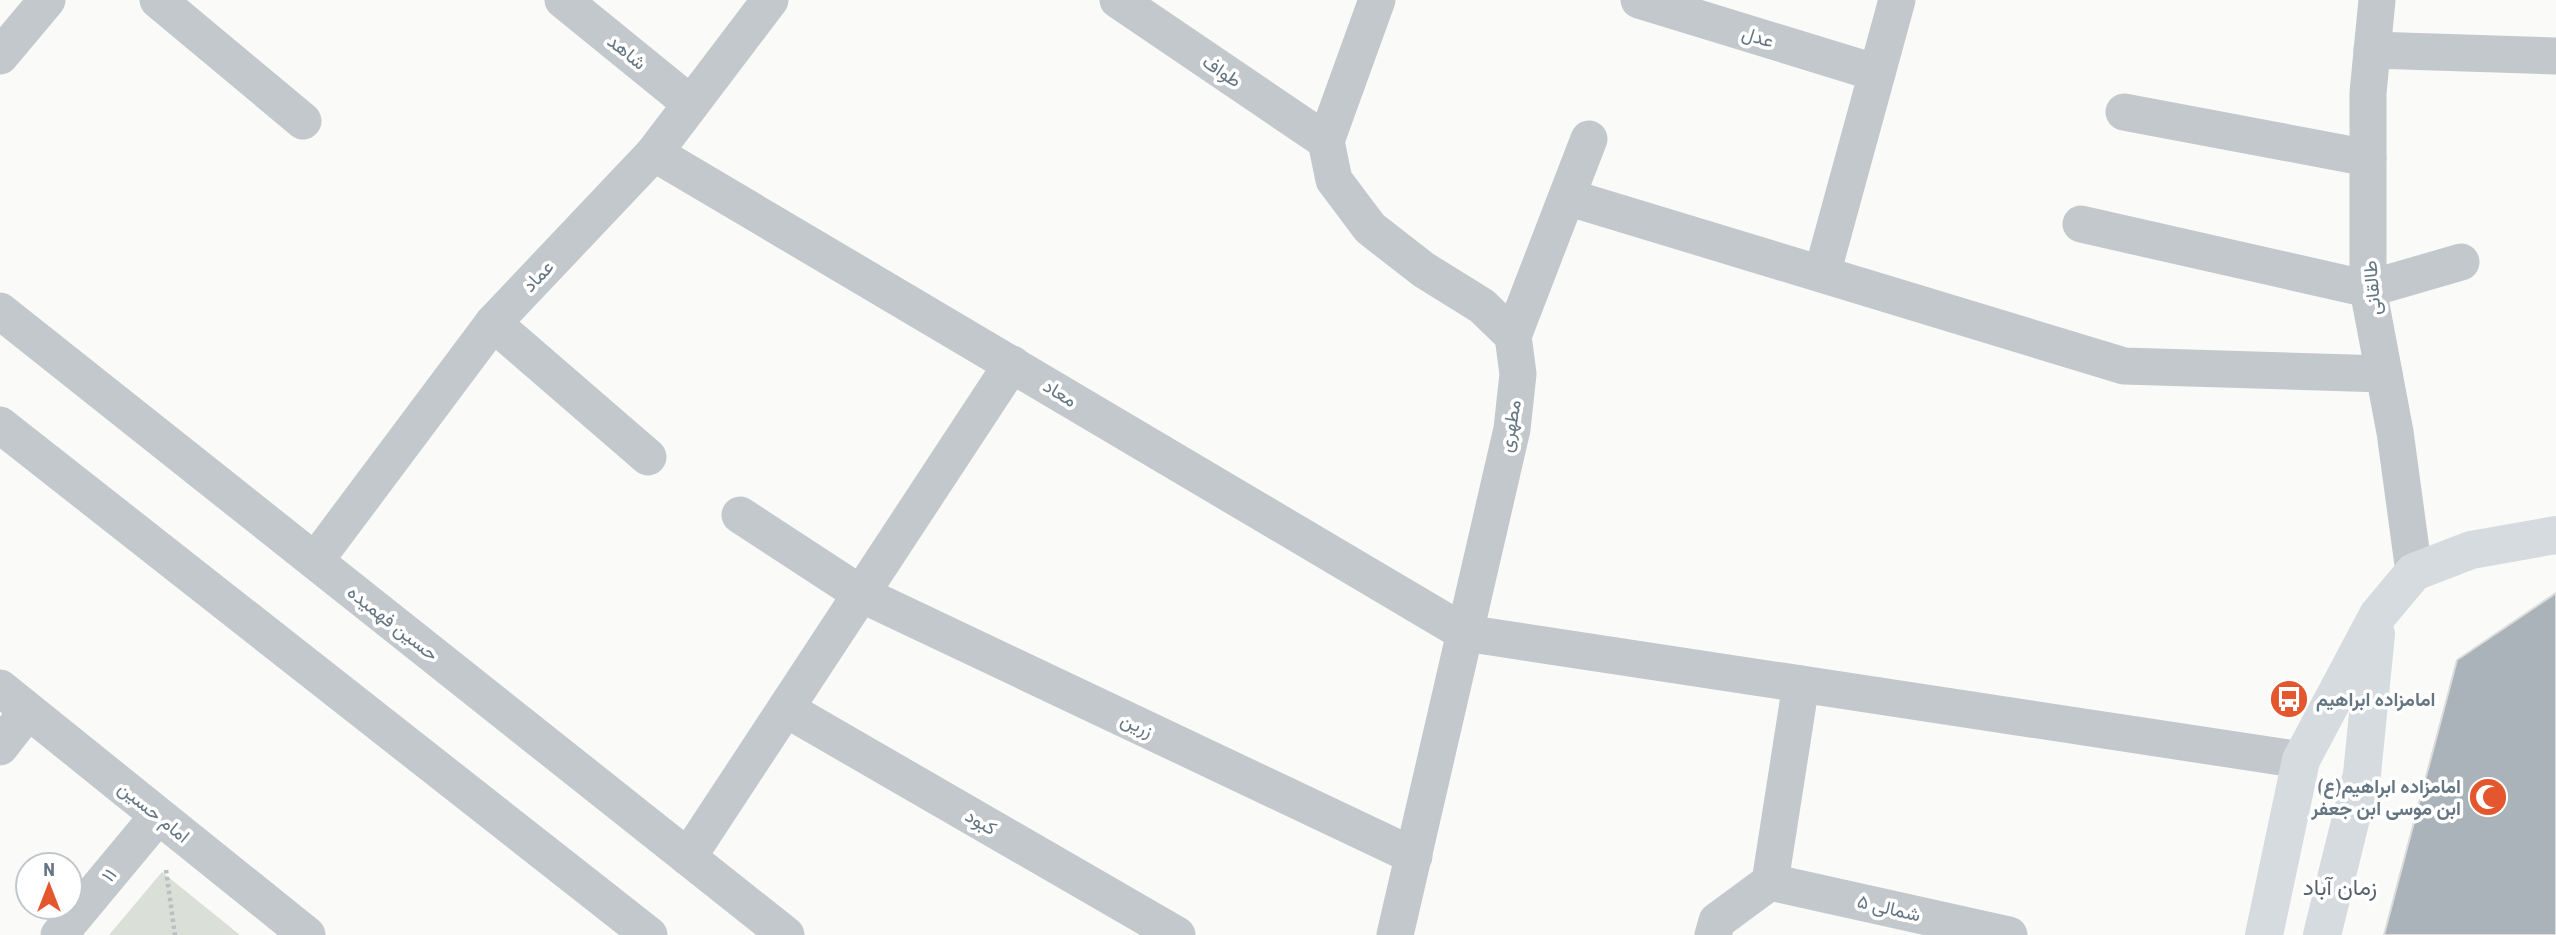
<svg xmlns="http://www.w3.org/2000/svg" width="2556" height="935" font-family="'Roboto Condensed',Vazirmatn,sans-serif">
  <rect width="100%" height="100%" fill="#fafaf8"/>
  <path fill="#dadfd7" d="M162,872l78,63h-131z"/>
  <path fill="#aab3b9" stroke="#dcdcda" stroke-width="2" d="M2556,593v342h-172l73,-275z"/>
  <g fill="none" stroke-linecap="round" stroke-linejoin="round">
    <path stroke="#bbbfc2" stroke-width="4.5" stroke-dasharray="3.5 3.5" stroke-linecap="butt" d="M166,870l9,65"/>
    <g stroke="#c3c8cc" stroke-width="37">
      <path d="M158,0l145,121"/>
      <path d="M563,0l128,104"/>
      <path d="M1118,0l208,141"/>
      <path d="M1377,0l-51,141 8,39 36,48 54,42 58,36 31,30 5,38 -6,55 -117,506"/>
      <path d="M1639,0l238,73"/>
      <path d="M2377,0l-9,93v196l27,143 19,140"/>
      <path d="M2372,50l184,6"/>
      <path d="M0,56l47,-56"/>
      <path d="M2124,112l244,46"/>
      <path d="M654,153l811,480 836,127"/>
      <path d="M1567,197l557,169 260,8"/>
      <path d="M2081,224l287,65 93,-27"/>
      <path d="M1822,274l75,-274"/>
      <path d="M0,311l786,624"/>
      <path d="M493,323l155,134"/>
      <path d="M1513,336l76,-197"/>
      <path d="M0,425l649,510"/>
      <path d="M740,515l121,79 553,262"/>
      <path d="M315,561l178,-238 161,-170 116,-153"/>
      <path d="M0,688l307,247"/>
      <path d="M786,709l391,226"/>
      <path d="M0,747l28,-36"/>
      <path d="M688,857l324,-493"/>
      <path d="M1770,882l239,53"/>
      <path d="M59,935l99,-119"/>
      <path d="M1713,935l4,-14 53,-39 31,-198"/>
    </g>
    <g stroke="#d6dbdf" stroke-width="38">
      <path d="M2264,935l37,-175 77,-145 36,-43 57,-22 85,-15"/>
      <path d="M2322,935l40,-161 14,-140"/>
    </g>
  </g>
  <defs>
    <g id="bus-disc" transform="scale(2.0125)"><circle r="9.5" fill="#e4572e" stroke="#fff"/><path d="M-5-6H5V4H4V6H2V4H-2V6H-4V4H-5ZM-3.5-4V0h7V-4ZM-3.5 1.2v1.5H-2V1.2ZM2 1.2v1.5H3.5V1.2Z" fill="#fff"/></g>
    <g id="mosque-disc" transform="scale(2.0125)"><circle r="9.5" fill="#e4572e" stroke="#fff"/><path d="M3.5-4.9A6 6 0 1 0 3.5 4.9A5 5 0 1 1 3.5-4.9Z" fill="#fff"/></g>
  </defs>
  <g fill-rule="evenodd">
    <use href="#bus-disc" x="2289" y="699"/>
    <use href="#mosque-disc" x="2488" y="797"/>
  </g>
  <g text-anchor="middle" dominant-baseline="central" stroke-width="7" stroke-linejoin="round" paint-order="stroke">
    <g font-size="19" fill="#657683" stroke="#fff">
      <text transform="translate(1758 37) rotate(17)">عدل</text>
      <text transform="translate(627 52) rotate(39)">شاهد</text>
      <text transform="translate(1222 71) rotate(34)">طواف</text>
      <text transform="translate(538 276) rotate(-47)">عماد</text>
      <text transform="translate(2372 288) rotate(-95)">طالقانی</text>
      <text transform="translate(1060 393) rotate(31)">معاد</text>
      <text transform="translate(1510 426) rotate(-80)">مطهری</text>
      <text transform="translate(393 623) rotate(38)">حسین فهمیده</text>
      <text transform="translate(1137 725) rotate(25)">زرین</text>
      <text transform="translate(154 812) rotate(39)">امام حسین</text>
      <text transform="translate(981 822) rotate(30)">کبود</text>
      <text transform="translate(109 875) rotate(-50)">۱۱</text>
      <text transform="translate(1889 908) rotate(13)">۵ شمالی</text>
    </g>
    <g font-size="19" font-weight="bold" fill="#657683" stroke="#fff" text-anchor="start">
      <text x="2316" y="699">امامزاده ابراهیم</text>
      <text x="2461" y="786" text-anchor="end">(ع)امامزاده ابراهیم<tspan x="2461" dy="22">ابن موسی ابن جعفر</tspan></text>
    </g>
    <g font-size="23" fill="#57646e" stroke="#fff">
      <text x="2340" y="887">زمان آباد</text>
    </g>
  </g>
  <g transform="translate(49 886)"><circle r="33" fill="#ffffff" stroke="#c1c8cd" stroke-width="2"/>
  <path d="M0-5L12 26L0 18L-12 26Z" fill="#e4572e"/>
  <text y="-10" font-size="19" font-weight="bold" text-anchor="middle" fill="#657683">N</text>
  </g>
</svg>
